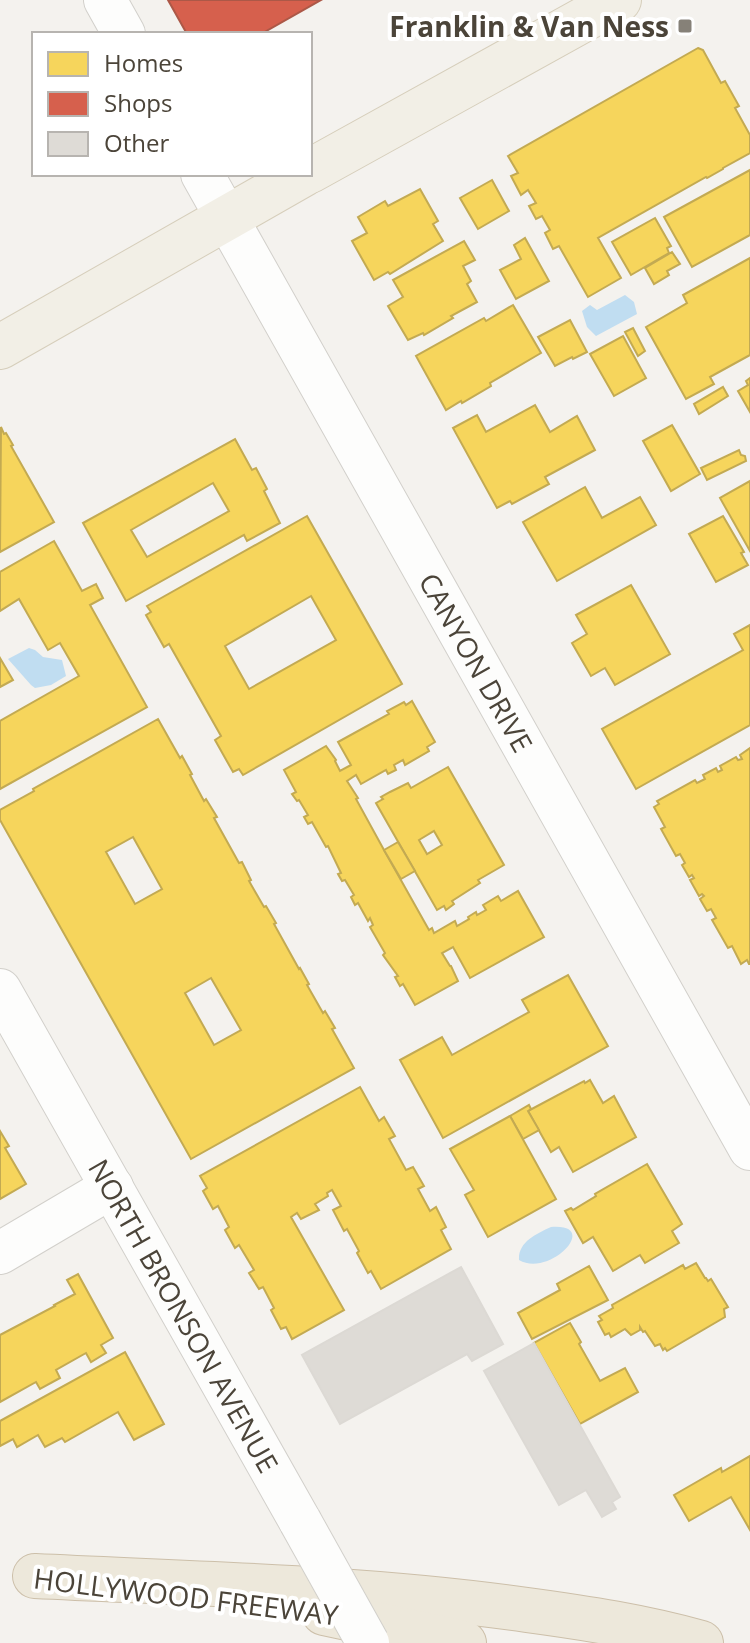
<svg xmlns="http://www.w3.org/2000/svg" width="750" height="1643" font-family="'Open Sans',sans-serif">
  <rect width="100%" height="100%" fill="#f4f2ee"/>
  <g fill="#c0ddf1">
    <path d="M625,295l9,7 3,12 -41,22 -9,-9 -5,-16 8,-6 7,5z"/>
    <path d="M29,648l6,2 8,7 19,3 4,16 -15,9 -16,3 -4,-3 -23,-26z"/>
    <path d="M551,1227c51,-4 -1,51 -32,33 -1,-18 17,-26 32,-33z"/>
  </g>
  <g fill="#f6d55c" stroke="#c3aa52" stroke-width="2" fill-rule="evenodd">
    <path d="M698,48l5,2 18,33 4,-2 14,25 -4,2 15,27v18l-27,15v1l-16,9 -1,-1 -108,61 23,40 -33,19 -29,-51 -6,3 -8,-16 5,-3 -8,-14 -6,3 -7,-13 7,-3 -8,-13 -7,5 -10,-19 7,-3 -10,-17z"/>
    <path d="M750,170v65l-58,32 -28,-50z"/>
    <path d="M492,180l17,31 -31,18 -18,-31z"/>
    <path d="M420,189l18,32 -5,3 10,17 -53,33 -2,-2 -14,8 -22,-39 15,-8 -9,-16 27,-16 3,5z"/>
    <path d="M655,218l16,28 -4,2 2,5 -38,22 -19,-33z"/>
    <path d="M525,238l24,43 -33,18 -16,-29 21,-11 -7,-14z"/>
    <path d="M464,241l11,19 -12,6 8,15 -4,3 10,18 -26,14 2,2 -29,17 -1,-2 -15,7 -20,-34 15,-9 -10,-17z"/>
    <path d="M672,252l8,12 -13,7 2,4 -15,9 -9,-16z"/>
    <path d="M750,258v97l-40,22 4,7 -28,15 -40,-72 41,-24 -4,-8z"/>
    <path d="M513,305l28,48 -51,30 1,3 -29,17 -1,-2 -15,9 -30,-54 68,-38 2,3z"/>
    <path d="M570,320l17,32 -14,7 -1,-2 -17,9 -17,-29z"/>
    <path d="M633,328l12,23 -7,5 -13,-24z"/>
    <path d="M623,336l23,42 -32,18 -24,-42z"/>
    <path d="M750,378v34l-12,-21 10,-6 -2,-4z"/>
    <path d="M723,387l5,9 -29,18 -5,-10z"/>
    <path d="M535,405l15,27 27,-16 18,34 -50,27 4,7 -37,20 -2,-3 -13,7 -44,-80 24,-13 9,17z"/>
    <path d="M672,425l28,49 -29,17 -28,-50z"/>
    <path d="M1,427l3,7 2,-1 7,12 -2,1 43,76 -54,30z"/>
    <path d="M235,439l17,31 4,-2 11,21 -3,2 16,32 -33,18 -3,-6 -118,66 -43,-78zM213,483l16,28 -82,46 -16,-27z"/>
    <path d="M739,450l2,5 4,1 1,5 -39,19 -6,-12z"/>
    <path d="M750,481v70l-30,-53z"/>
    <path d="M585,487l17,31 38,-21 16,28 -99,56 -34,-59z"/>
    <path d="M307,516l95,168 -159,91 -4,-6 -6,3 -18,-32 6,-4 -52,-92 -5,3 -18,-32 5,-3 -4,-6zM311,596l25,44 -87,49 -24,-43z"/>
    <path d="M723,516l21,36 -3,1 7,12 -32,17 -27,-48z"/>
    <path d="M54,541l28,50 14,-7 7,14 -13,7 57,102 -147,82v-68l79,-45 -19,-33 -12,7 -29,-51 -19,12v-39z"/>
    <path d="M631,585l39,69 -55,31 -10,-17 -14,8 -19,-33 15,-9 -11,-19z"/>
    <path d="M750,625v100l-114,64 -34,-60 141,-79 -9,-16z"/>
    <path d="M0,658l13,22 -13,7z"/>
    <path d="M412,701l23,41 -8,5 2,4 -24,14 -2,-5 -9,5 2,5 -8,4 -2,-4 -25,14 -5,-9 -9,6 11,17 -2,1 28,51 45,80 3,-2 2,5 21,-12 2,5 12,-7 -1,-2 8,-5 1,3 9,-5 -3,-5 15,-9 3,5 17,-10 26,46 -74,41 -17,-31 -11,6 8,13h1l7,15 -43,24 -12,-21 -3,2 -5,-9 3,-1 -15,-21 2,-2 -15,-26 3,-2 -3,-7 -2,3 -10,-18 -3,2 -4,-8 3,-2 -9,-15 -3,1 -4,-7 3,-1 -13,-27 -2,1 -14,-25 -4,2 -4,-7 4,-2 -9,-15 -2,1 -5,-7 4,-2 -12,-22 42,-24 10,14 -1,1 5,10 11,-6 -13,-23 51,-28 -2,-3 17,-9 2,3z"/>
    <path d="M158,719l22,39 2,-2 10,18 -2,1 14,26 2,-2 11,18 -3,1 25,45 3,-1 9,18 -2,1 15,26 2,-1 10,17 -2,1 25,45 1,-1 9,16 -2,1 16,28 2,-2 10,17 -3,1 22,39 -163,91 -191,-339v-10l34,-19 -1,-2zM133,837l29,52 -27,15 -29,-52zM211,978l30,52 -27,15 -29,-52z"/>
    <path d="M750,748v216h-1l-2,-4 -6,4 -9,-18 -4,2 -16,-28 4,-2 -5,-9 -4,2 -7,-12 4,-3 -2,-2 -3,2 -9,-16 4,-2 -2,-3 -3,2 -7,-12 3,-2 -5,-9 -4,2 -15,-27 4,-2 -11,-20 5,-3 -2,-3 38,-21 2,3 8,-4 -2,-4 13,-7 2,4 4,-2 -2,-4 16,-9 2,3 4,-1 -2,-4z"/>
    <path d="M448,767l56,98 -26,15 2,3 -28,18 2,3 -8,6 -2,-4 -7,4 -61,-107 7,-4 -2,-2 9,-5 18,-9 3,5zM434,831l8,14 -15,9 -8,-14z"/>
    <path d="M398,842l17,29 -14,8 -17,-29z"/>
    <path d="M568,975l40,71 -165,92 -43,-78 42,-23 10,18 77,-43 -7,-12z"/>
    <path d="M590,1080l13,23 11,-7 22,41 -63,35 -14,-25 -8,5 -23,-41 56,-30 1,2z"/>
    <path d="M360,1087l19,34 5,-4 11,19 -6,3 17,31 7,-3 11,19 -6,3 12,22 6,-4 10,20 -5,3 10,19 -70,40 -10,-18 -3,2 -11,-20 2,-2 -12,-22 -3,2 -11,-21 8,-4 -9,-16 -5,3 1,3 -13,8 4,6 -18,9 -4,-6 -6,4 53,93 -52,29 -6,-12 -5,2 -10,-19 3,-2 -11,-21 -4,2 -10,-16 5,-3 -15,-25 -4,3 -10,-18 4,-3 -11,-21 -5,3 -10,-18 4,-3 -7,-12z"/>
    <path d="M529,1105l2,4 -3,2 11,19 -16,9 -13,-23z"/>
    <path d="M510,1116l46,83 -68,38 -23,-42 9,-5 -24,-41z"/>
    <path d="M0,1131l9,15 -4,2 21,36 -26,15z"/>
    <path d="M647,1164l35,60 -10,7 7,12 -34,20 -5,-8 -27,16 -20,-34 -10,6 -18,-32 6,-3 2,2 23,-14 -1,-2z"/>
    <path d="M696,1263l9,15h1l2,3 3,-2 17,28 -4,2 1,8 -58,34 -2,-3 -2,2 -3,-6 -5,2 -10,-15 -2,1 -3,-5v3l-9,5 -6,-6 -14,8 -2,-4 -4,2 -7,-13 4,-2 -3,-4 14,-8 -1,-3 71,-40 2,4z"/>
    <path d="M589,1266l19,34 -76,39 -14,-26 42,-23 -3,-6z"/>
    <path d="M78,1274l35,64 -12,7 5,8 -15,9 -5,-9 -30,17 4,8 -20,11 -4,-7 -36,20v-67l55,-29 -1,-1 21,-11 -8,-14z"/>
    <path d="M570,1323l11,19 -2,2 21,37 25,-13 13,24 -58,32 -46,-81z"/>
    <path d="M125,1352l39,72 -30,16 -16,-28 -53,30 -3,-4 -17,9 -7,-12 -21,12 -4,-8 -13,7v-25z"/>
    <path d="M750,1456v74l-19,-33 -42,24 -15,-26 47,-27 1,4z"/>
  </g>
  <path fill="#d6604d" stroke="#ac5847" stroke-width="2" d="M168,0h153l-60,34h-74z"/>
  <g fill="#dedbd6" stroke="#dcd9d4" stroke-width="2">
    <path d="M461,1267l42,77 -31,17 -5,-7 -127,70 -38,-69z"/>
    <path d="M534,1343l86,154 -8,5 4,7 -14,8 -16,-27 -27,15 -75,-134z"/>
  </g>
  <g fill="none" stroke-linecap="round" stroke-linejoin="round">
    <g stroke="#d2d0cb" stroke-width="44">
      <g id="minor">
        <path d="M105,0l19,34"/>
        <path id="s1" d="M202,174l548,975"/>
        <path id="s2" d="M0,990l300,531"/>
        <path d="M0,1253l112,-66"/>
      </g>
    </g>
    <g stroke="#d6cebb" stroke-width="46">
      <g id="major">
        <path d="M310,171l309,-171"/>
        <path d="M0,347l304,-173"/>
      </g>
    </g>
    <g stroke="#ccbfa9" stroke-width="46">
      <g id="highway">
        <path d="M35,1576c165,8 330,11 492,34 59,8 117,17 174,33"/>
        <path d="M324,1613l140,30"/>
      </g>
    </g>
    <use href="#minor" stroke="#fdfdfc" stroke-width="42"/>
    <use href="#major" stroke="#f2efe6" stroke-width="44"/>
    <use href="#highway" stroke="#ede8db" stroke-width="44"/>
    <g stroke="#d2d0cb" stroke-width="44" stroke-linecap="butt">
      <path id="minor-bridge" d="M300,1521l68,122"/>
    </g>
    <use href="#minor-bridge" stroke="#fdfdfc" stroke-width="42"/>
  </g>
  <rect fill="#868178" stroke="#fff" stroke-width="3" x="677" y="18" width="16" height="16" rx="4"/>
  <g text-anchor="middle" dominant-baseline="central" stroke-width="8" stroke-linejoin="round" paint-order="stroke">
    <g font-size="28" font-weight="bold" fill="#4b4439" stroke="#fff" text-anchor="end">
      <text x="669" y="26">Franklin &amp; Van Ness</text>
    </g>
    <g font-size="28" fill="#4b4439" stroke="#fff">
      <text stroke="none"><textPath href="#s1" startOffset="560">CANYON DRIVE</textPath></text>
      <text stroke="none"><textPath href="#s2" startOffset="374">NORTH BRONSON AVENUE</textPath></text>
      <text transform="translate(186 1596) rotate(7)">HOLLYWOOD FREEWAY</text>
    </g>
  </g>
  <rect x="32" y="32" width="280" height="144" fill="#ffffff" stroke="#b7b4b0" stroke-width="2"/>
  <rect x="48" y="52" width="40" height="24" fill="#f6d55c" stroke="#b7b4b0" stroke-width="2"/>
  <text x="104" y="72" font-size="24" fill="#4b4439">Homes</text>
  <rect x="48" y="92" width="40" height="24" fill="#d6604d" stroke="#b7b4b0" stroke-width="2"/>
  <text x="104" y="112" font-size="24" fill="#4b4439">Shops</text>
  <rect x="48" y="132" width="40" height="24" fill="#dedbd6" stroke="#b7b4b0" stroke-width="2"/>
  <text x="104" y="152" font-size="24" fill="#4b4439">Other</text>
</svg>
